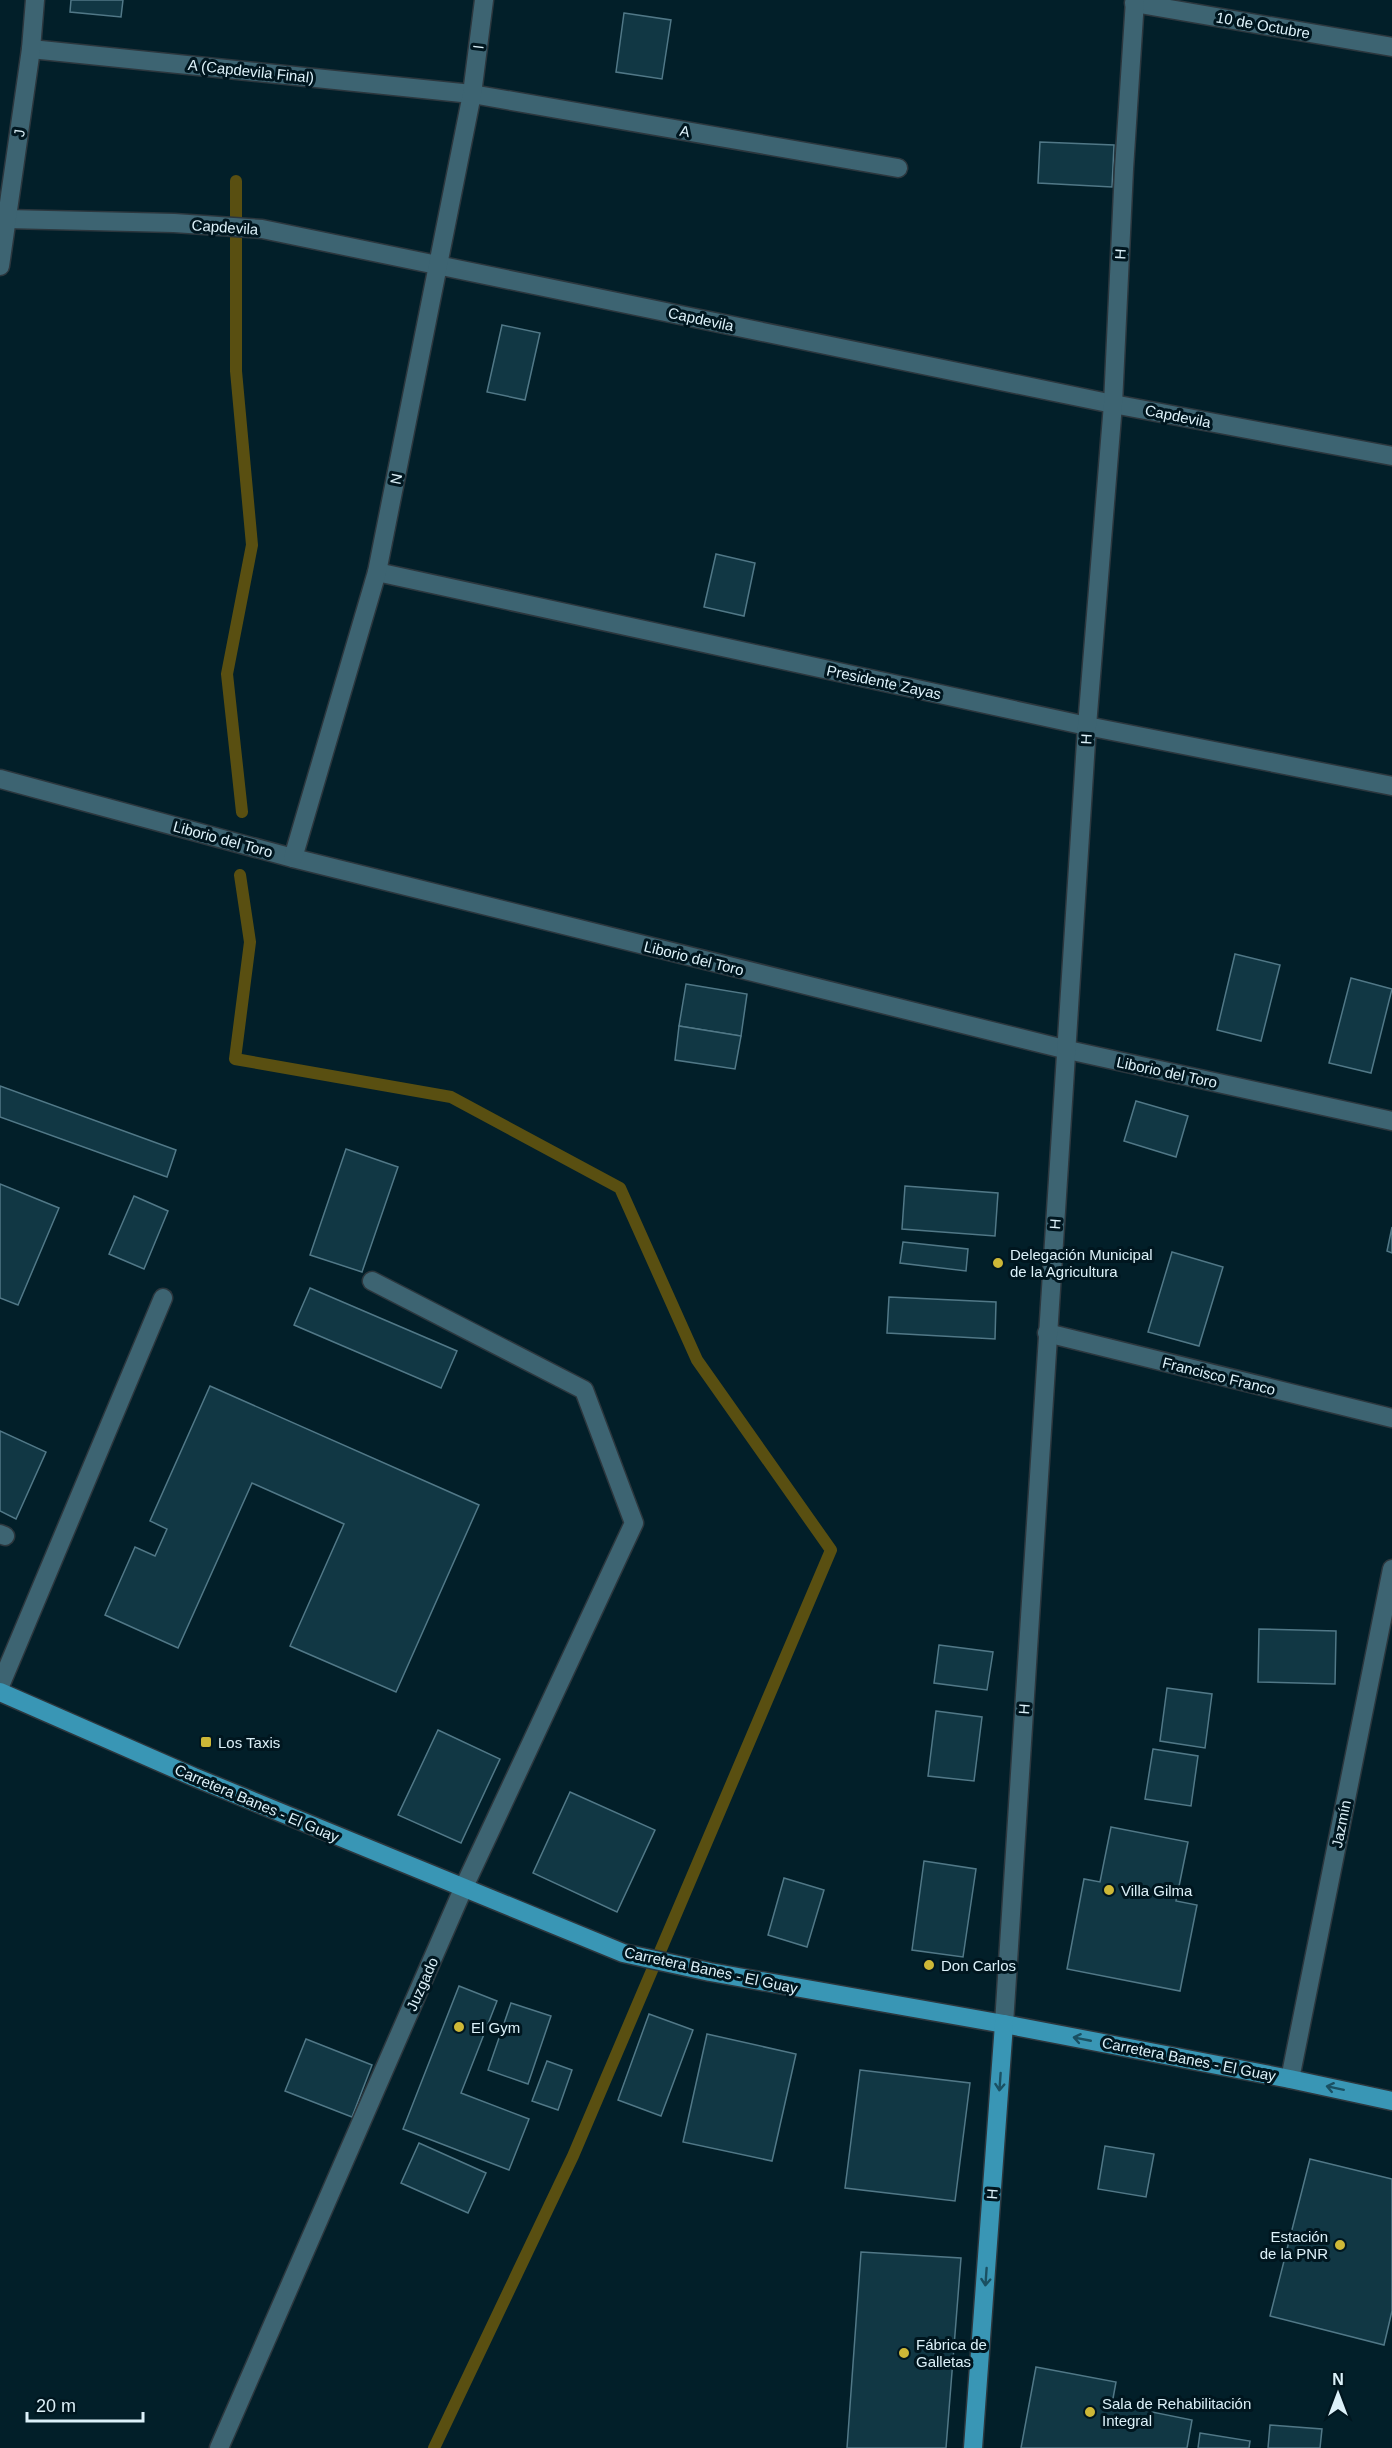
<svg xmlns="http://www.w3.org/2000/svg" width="1392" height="2448" font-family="Arial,sans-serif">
  <rect width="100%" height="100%" fill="#021f29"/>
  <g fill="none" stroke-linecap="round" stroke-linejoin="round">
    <g stroke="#594f11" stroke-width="12">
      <path d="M236,181v190l16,174 -25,129 15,138"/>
      <path d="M240,875l10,67 -15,117 216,38 169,91 77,172 134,190 -258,606 -139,292"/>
    </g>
  </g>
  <g fill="#113744" stroke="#517887" stroke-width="1.5">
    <path d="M71,0h52l-2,17 -51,-5z"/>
    <path d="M624,13l47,7 -9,59 -46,-7z"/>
    <path d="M1040,142l74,3 -2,42 -74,-4z"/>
    <path d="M502,325l38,8 -15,67 -38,-8z"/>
    <path d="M716,554l39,9 -11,53 -40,-9z"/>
    <path d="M1235,954l45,11 -19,76 -44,-11z"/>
    <path d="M1351,978l41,11 -21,84 -42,-10z"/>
    <path d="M686,984l61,10 -6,42 -62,-10z"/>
    <path d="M679,1026l62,10 -6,33 -60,-9z"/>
    <path d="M0,1086l176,64 -9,27 -167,-60z"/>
    <path d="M1136,1101l52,15 -12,41 -52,-16z"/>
    <path d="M346,1149l52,18 -36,105 -52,-17z"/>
    <path d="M0,1184l59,24 -41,97 -18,-7z"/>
    <path d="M905,1186l93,7 -3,43 -93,-7z"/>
    <path d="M134,1196l34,15 -24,58 -35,-15z"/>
    <path d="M1392,1227v26l-5,-2z"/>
    <path d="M903,1242l65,7 -2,22 -66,-8z"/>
    <path d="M1172,1252l51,15 -24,79 -51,-14z"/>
    <path d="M310,1288l147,63 -16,37 -147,-63z"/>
    <path d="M889,1297l107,5 -1,37 -108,-6z"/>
    <path d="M210,1386l269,119 -83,187 -106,-46 54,-122 -92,-41 -74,165 -73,-33 30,-68 20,9 12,-27 -17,-8z"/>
    <path d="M0,1431l46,21 -30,67 -16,-8z"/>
    <path d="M1259,1629l77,2 -1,53 -77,-2z"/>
    <path d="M939,1645l54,7 -6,38 -53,-7z"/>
    <path d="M1167,1688l45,6 -7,54 -45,-7z"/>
    <path d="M936,1711l46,6 -8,64 -46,-5z"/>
    <path d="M438,1730l62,29 -39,84 -63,-28z"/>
    <path d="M1153,1749l45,7 -7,50 -46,-7z"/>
    <path d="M570,1792l85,38 -38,82 -84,-39z"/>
    <path d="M1111,1827l77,15 -12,59 21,4 -17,86 -113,-22 17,-90 16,3z"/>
    <path d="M924,1861l52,8 -13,88 -51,-7z"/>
    <path d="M784,1878l40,12 -17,57 -39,-12z"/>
    <path d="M459,1986l38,15 -36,92 68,26 -20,51 -106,-41z"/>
    <path d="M511,2003l40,13 -23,68 -40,-14z"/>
    <path d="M649,2014l44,16 -32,86 -43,-16z"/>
    <path d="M707,2034l89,20 -24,107 -89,-19z"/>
    <path d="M306,2039l66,26 -20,52 -67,-26z"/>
    <path d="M547,2061l25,9 -14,40 -26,-9z"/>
    <path d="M860,2070l110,13 -15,118 -110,-13z"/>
    <path d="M419,2143l67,30 -18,40 -67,-30z"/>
    <path d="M1105,2146l49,8 -8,43 -48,-8z"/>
    <path d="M1310,2159l82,20v132l-8,34 -114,-29z"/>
    <path d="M861,2252l100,6 -15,190h-99z"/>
    <path d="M1036,2367l80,15 -4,22 80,16 -5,28h-166z"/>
    <path d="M1270,2425l52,4 -2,19h-52z"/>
    <path d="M1200,2433l50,8 -1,7h-51z"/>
  </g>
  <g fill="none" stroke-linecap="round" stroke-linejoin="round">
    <g stroke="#2c373e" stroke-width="21">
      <g id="minor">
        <path d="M1134,3l258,44"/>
        <path d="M31,49l441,45 426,74"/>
        <path d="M7,219l167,4 88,6 851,175 279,52"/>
        <path d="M0,266l31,-217 4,-49"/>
        <path d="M377,572l710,154 305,60"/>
        <path d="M0,779l293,79 775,192 324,71"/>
        <path d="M293,858l84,-286 95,-478 12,-94"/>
        <path d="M1047,1333l345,85"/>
        <path d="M0,1534l5,2"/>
        <path d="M0,1686l163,-388"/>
        <path d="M1004,2024l83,-1298 26,-322 11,-235 11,-169"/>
        <path d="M1290,2079l102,-510"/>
        <path d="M219,2448l244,-559 171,-366 -50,-133 -212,-109"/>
      </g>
    </g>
    <g stroke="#2c373e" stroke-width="21">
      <g id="major">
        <path d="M0,1692l194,85 429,176 87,19 294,52 286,55 102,22"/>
        <path d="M973,2448l31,-424"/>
      </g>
    </g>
    <use href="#minor" stroke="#3d6472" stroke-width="18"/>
    <use href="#major" stroke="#3996b5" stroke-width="18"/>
  </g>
  <defs><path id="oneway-shaft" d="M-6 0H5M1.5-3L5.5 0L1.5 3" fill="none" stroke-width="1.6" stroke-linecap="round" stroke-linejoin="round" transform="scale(1.5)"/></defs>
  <g stroke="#1a5062">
    <use href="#oneway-shaft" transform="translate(1082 2039) rotate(-169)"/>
    <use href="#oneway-shaft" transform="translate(1000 2082) rotate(94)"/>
    <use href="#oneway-shaft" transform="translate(1335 2088) rotate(-168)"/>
    <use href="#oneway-shaft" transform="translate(986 2277) rotate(94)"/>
  </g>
  <g fill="#ceb837" stroke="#00161f" stroke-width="2">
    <circle cx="998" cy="1263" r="6"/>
    <rect x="200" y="1736" width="12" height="12" rx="3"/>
    <circle cx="1109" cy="1890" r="6"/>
    <circle cx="929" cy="1965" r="6"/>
    <circle cx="459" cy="2027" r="6"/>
    <circle cx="1340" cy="2245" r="6"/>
    <circle cx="904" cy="2353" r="6"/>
    <circle cx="1090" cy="2412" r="6"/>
  </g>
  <g text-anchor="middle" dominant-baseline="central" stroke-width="6" stroke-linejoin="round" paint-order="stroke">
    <g font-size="15" fill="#dcf1f9" stroke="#00161f">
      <text transform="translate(1263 25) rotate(10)">10 de Octubre</text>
      <text transform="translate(478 47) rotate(-83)">I</text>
      <text transform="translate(251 71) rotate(6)">A (Capdevila Final)</text>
      <text transform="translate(685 131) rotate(10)">A</text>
      <text transform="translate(19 133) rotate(-82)">J</text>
      <text transform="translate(225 227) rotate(4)">Capdevila</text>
      <text transform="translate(1120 254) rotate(-87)">H</text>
      <text transform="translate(701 319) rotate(12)">Capdevila</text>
      <text transform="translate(1178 416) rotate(11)">Capdevila</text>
      <text transform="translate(396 479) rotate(-79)">N</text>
      <text transform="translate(884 682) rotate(12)">Presidente Zayas</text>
      <text transform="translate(1086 739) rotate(-87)">H</text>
      <text transform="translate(223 839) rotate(15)">Liborio del Toro</text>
      <text transform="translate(694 958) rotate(14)">Liborio del Toro</text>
      <text transform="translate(1167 1072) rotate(12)">Liborio del Toro</text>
      <text transform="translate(1055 1224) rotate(-86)">H</text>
      <text transform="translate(1219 1376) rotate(14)">Francisco Franco</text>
      <text transform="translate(1024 1709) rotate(-86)">H</text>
      <text transform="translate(257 1803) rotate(23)">Carretera Banes - El Guay</text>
      <text transform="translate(1341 1824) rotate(-79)">Jazmín</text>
      <text transform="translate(711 1970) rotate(12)">Carretera Banes - El Guay</text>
      <text transform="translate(422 1984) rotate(-66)">Juzgado</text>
      <text transform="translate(1189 2059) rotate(11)">Carretera Banes - El Guay</text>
      <text transform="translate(992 2194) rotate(-86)">H</text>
    </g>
    <g font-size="15" fill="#dcf1f9" stroke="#00161f" text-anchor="start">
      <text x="1010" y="1254">Delegación Municipal<tspan x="1010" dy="17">de la Agricultura</tspan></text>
      <text x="218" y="1742">Los Taxis</text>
      <text x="1121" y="1890">Villa Gilma</text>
      <text x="941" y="1965">Don Carlos</text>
      <text x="471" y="2027">El Gym</text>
      <text x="1328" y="2236" text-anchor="end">Estación<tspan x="1328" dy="17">de la PNR</tspan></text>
      <text x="916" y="2344">Fábrica de<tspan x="916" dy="17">Galletas</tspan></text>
      <text x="1102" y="2403">Sala de Rehabilitación<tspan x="1102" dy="17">Integral</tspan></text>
    </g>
  </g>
  <g transform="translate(1338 2394)" stroke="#00161f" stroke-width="4.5" paint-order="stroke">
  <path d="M0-4.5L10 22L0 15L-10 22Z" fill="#dcf1f9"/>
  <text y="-9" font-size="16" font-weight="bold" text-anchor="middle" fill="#dcf1f9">N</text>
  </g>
  <path d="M27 2412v9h116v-9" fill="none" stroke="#dcf1f9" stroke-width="3"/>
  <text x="36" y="2412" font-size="18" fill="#dcf1f9" stroke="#00161f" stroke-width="4.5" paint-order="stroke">20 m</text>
</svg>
